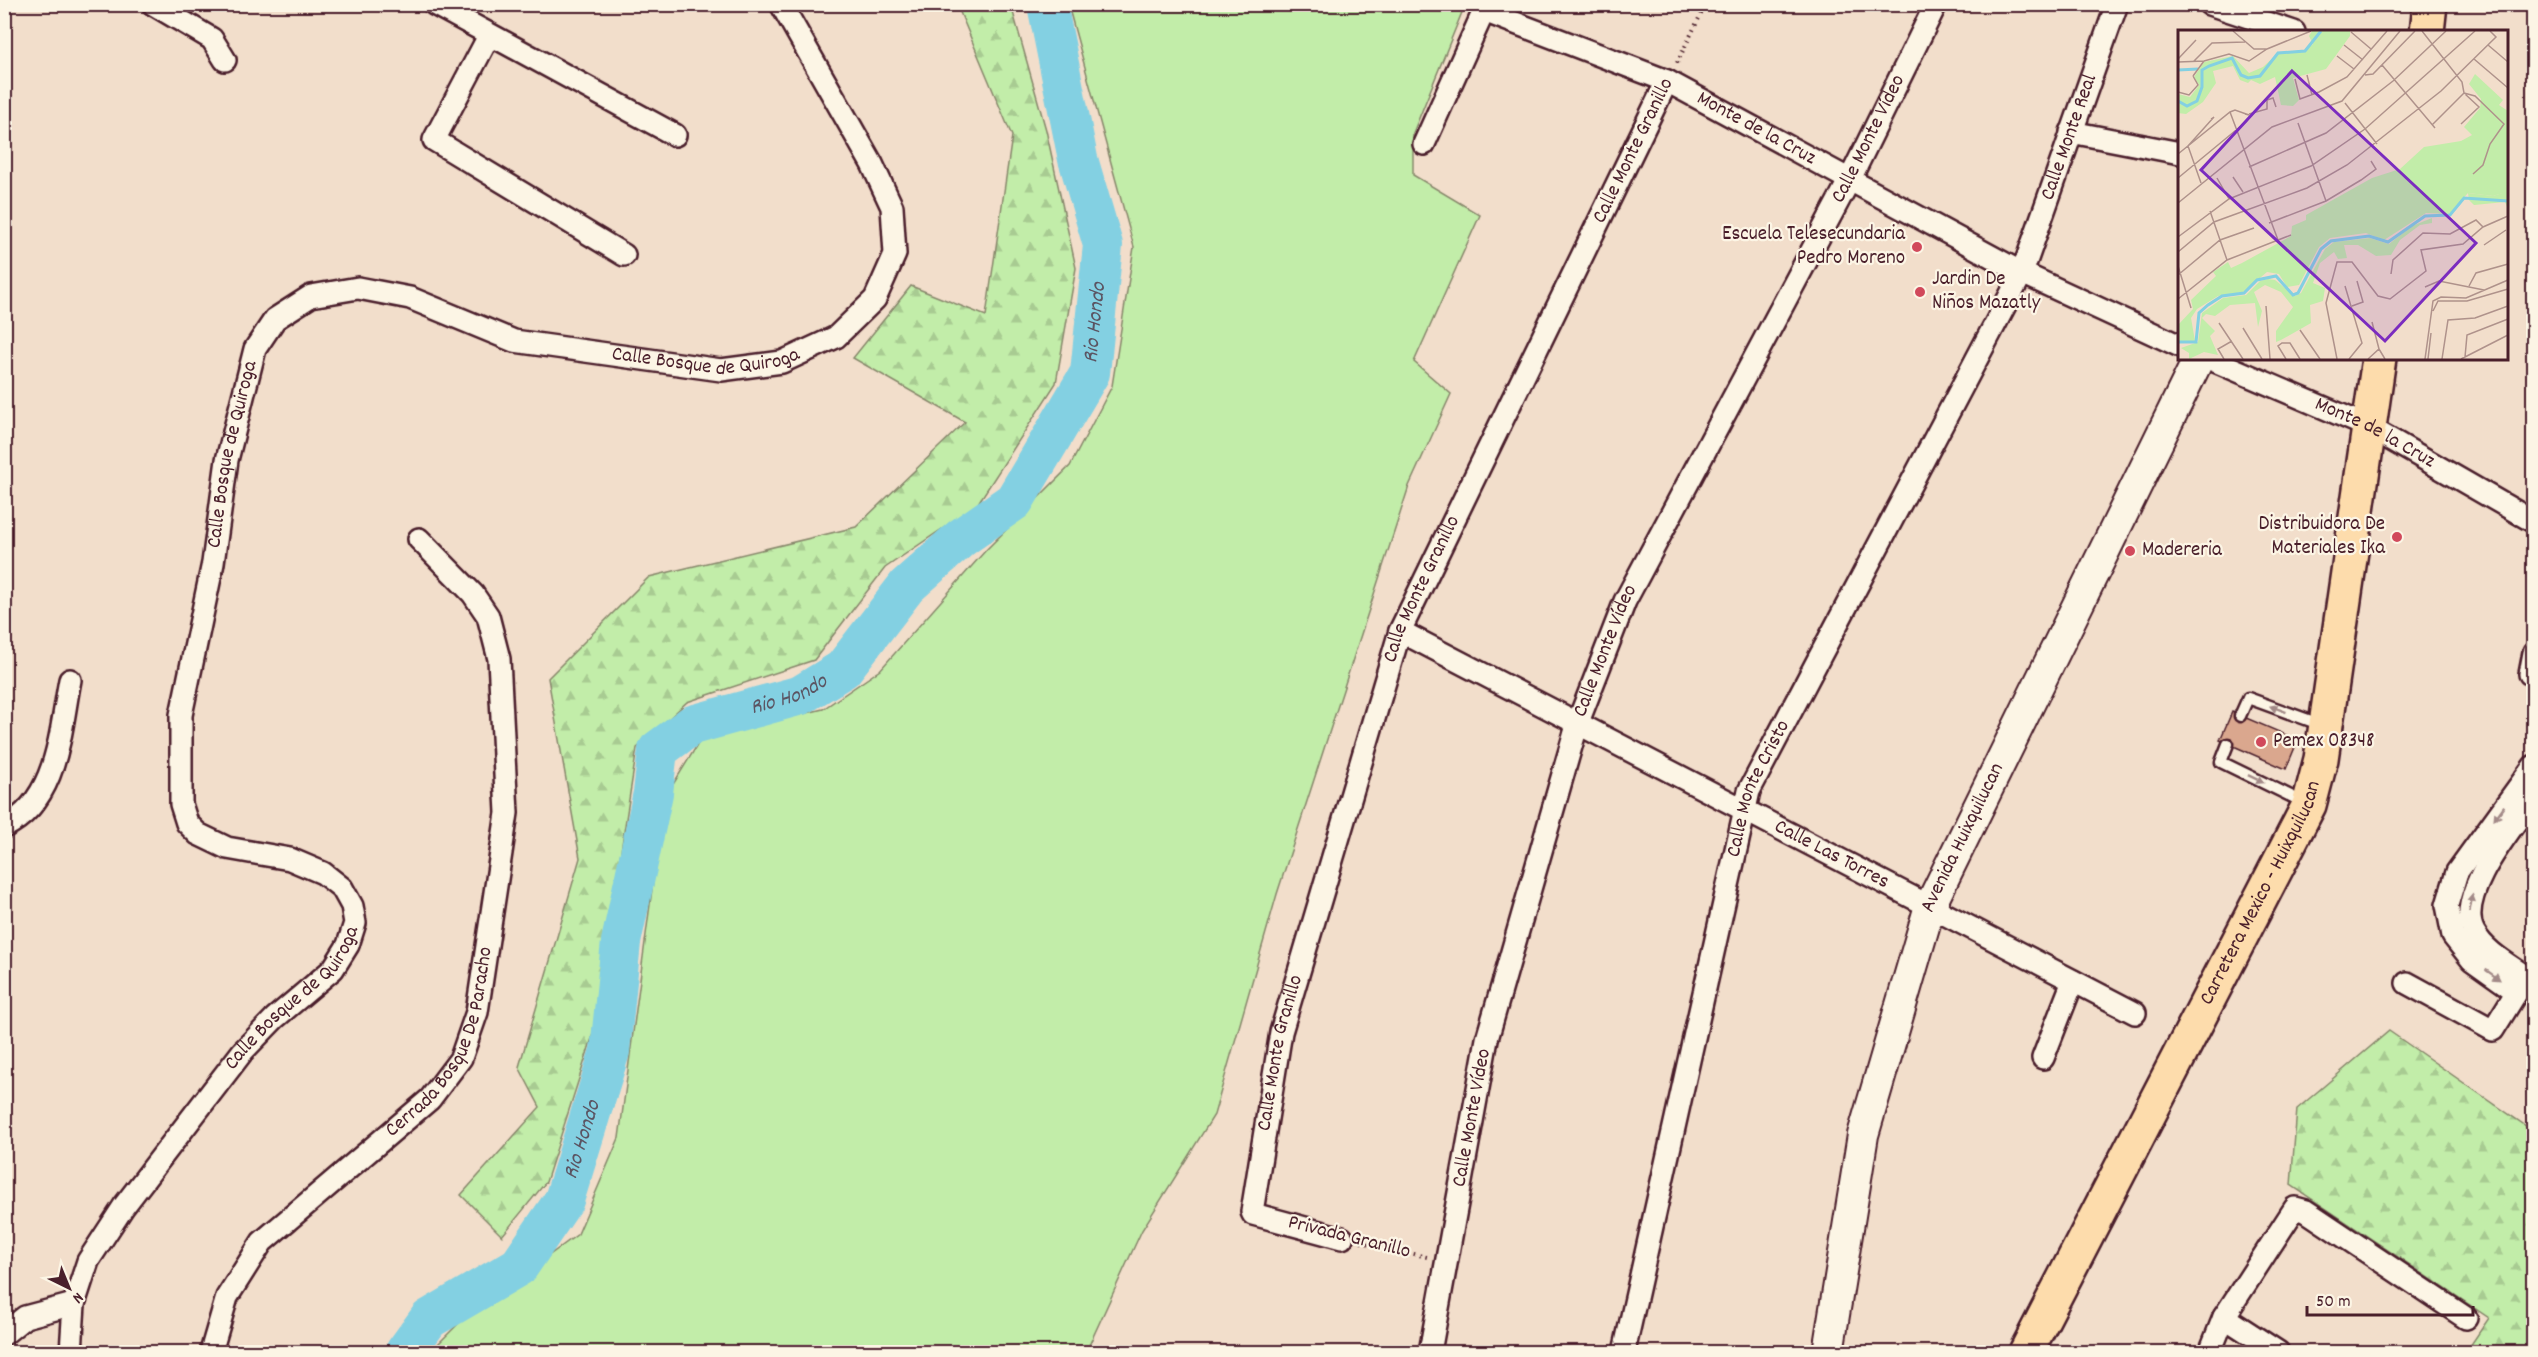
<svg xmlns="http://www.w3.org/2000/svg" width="2538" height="1357" font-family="Dekko,sans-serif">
  <defs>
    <pattern id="forest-firs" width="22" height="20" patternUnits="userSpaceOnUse" patternTransform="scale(1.5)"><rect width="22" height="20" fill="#c2eda9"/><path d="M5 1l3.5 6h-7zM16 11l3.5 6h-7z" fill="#a8cb92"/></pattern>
  </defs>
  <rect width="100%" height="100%" fill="#f2decb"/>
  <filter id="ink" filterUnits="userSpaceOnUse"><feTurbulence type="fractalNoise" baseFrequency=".0167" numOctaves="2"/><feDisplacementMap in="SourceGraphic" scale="12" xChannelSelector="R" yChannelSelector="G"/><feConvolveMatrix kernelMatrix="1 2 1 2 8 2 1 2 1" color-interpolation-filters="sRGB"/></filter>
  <g filter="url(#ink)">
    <path fill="#c2eda9" stroke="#86866a" stroke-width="1.5" d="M1068,5h397l-52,128v42l67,40 -66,147 37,32 -42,92 -132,408 -63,221 -72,115 -56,122h-656l34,-34 114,-84 41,-96 45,-339 37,-60 122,-30 57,-39 106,-120 84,-84 42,-80 22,-139z"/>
    <g fill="url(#forest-firs)" stroke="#86866a" stroke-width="1.5">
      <path d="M957,5h54l35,125 30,138 -20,115 -79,122 -92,63 -71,92 -127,42 -50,46 -45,290 -46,144 -44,54 -41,-41 79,-88 -21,-40 61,-209 -32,-180 101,-101 207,-50 109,-105 -112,-64 58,-72 75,30 26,-180z"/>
      <path d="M2389,1031l144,100v221h-67l23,-34 -198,-133 6,-76z"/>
    </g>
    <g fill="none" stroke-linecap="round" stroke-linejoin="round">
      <path stroke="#83d0e2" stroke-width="40" id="s1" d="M405,1352l24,-33 90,-53 45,-66 46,-149 11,-109 32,-149 5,-43 34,-25 109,-30 42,-26 64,-83 54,-48 53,-37 76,-128 13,-128 -25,-86 -31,-155"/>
    </g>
    <path fill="#daa78e" stroke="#4a1f2b" stroke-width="1.5" d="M2232,712l66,28 -12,29 -66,-29z"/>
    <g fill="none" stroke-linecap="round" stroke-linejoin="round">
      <g stroke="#4a1f2b" stroke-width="15">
        <g id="lane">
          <path d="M2240,716l8,-18 74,27"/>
          <path d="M2228,744l-7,18 84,41"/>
        </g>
      </g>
      <g stroke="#4a1f2b" stroke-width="26">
        <g id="street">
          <path d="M153,4l59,35 13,21"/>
          <path d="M434,4l241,131"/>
          <path d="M2209,4l85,28"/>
          <path id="s2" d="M1484,11l183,70 355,192 158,73"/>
          <path d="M489,36l-55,104 190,115"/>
          <path d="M2071,132l109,21"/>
          <path d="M1424,144l63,-140"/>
          <path id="s3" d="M2208,358l161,69 165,95"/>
          <path id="s4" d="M1400,631l735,382"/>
          <path d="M2530,674l4,-21"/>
          <path d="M4,827c54,-26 56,-96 66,-147"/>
          <path d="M2407,983l86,47 33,-53c-18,-13 -41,-25 -52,-45 -20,-37 39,-105 60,-135"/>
          <path d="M2517,992l-45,-32 -19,-24 -6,-31 10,-33 77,-106"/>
          <path d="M2043,1058l30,-77"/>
          <path id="s5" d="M1342,1238l-89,-24 -1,-2 29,-180 119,-401 267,-550"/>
          <path d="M2224,1317l54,35"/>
          <path d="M4,1334l21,-17 49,-13"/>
          <path id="s6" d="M71,1352l3,-48 14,-43 36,-55 119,-155 32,-33 58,-49 15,-24 7,-22 -3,-17 -10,-18 -19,-15 -33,-14 -63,-11 -29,-14 -11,-11 -6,-19v-89l32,-152 14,-103 28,-111 20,-30 36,-23 47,-8 52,10 104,43 207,29 61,-8 54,-25 39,-38 20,-45 -3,-47 -20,-43 -91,-160"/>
          <path id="s7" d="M211,1352l16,-55 35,-55 168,-143 31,-41 16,-46 30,-199 -8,-154 -11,-43 -15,-22 -54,-55"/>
          <path id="s8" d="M1430,1352l57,-313 91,-317 47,-121 225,-422 86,-175"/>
          <path id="s9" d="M1624,1352l125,-561 273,-518 95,-269"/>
          <path d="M2210,1352l14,-35 71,-109 11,3 160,107"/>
        </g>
      </g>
      <g stroke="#4a1f2b" stroke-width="34">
        <g id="secondary">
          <path id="s10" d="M1828,1352l35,-217 67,-229 269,-548"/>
        </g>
      </g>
      <g stroke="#4a1f2b" stroke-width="38">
        <g id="primary">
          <path d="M2427,32l3,-28"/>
          <path id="s11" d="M2026,1352l283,-547 12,-46 58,-401"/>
        </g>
      </g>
      <g stroke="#4a1f2b" stroke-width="4" stroke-dasharray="1.5 4.5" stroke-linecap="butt">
        <path d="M1677,63l29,-59"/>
        <path d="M1361,1242l66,15"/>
      </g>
      <use href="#lane" stroke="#fcf5e5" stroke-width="10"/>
      <use href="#street" stroke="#fcf5e5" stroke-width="21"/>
      <use href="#secondary" stroke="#fcf5e5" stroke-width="30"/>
      <use href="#primary" stroke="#fddcac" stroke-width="33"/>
    </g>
    <defs><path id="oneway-solid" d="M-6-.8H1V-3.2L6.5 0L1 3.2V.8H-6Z" transform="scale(1.5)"/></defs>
    <g fill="#a38a88">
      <use href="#oneway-solid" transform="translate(2278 709) rotate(-160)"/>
      <use href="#oneway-solid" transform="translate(2256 779) rotate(26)"/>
      <use href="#oneway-solid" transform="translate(2499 813) rotate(126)"/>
      <use href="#oneway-solid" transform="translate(2471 903) rotate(-80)"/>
      <use href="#oneway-solid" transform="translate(2493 975) rotate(35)"/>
    </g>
  </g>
  <g fill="#d1495b" stroke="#fcf5e5" stroke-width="2">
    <circle cx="1917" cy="247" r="6"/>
    <circle cx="1920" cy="292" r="6"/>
    <circle cx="2397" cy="537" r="6"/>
    <circle cx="2130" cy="551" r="6"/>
    <circle cx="2261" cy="742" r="6"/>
  </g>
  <g text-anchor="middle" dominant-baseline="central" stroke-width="4.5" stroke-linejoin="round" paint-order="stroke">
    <g font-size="21" fill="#4a1f2b" stroke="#fcf5e5">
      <text stroke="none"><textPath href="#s2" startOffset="297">Monte de la Cruz</textPath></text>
      <text stroke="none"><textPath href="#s8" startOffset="1300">Calle Monte Vídeo</textPath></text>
      <text stroke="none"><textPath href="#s9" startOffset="1304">Calle Monte Real</textPath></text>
      <text transform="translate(1634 151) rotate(-64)">Calle Monte Granillo</text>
      <text stroke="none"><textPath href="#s6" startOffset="1706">Calle Bosque de Quiroga</textPath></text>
      <text stroke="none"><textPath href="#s3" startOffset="183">Monte de la Cruz</textPath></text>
      <text stroke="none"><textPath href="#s6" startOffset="1112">Calle Bosque de Quiroga</textPath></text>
      <text stroke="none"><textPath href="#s5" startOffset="742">Calle Monte Granillo</textPath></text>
      <text stroke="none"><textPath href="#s8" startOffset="724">Calle Monte Vídeo</textPath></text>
      <text stroke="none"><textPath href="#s9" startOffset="580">Calle Monte Cristo</textPath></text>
      <text stroke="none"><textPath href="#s10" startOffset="534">Avenida Huixquilucan</textPath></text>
      <text stroke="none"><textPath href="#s4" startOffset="486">Calle Las Torres</textPath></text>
      <text stroke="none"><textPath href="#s11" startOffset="516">Carretera Mexico - Huixquilucan</textPath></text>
      <text stroke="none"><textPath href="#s6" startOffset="428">Calle Bosque de Quiroga</textPath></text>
      <text stroke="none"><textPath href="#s7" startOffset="399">Cerrada Bosque De Paracho</textPath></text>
      <text stroke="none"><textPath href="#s5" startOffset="256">Calle Monte Granillo</textPath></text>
      <text stroke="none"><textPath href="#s8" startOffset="238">Calle Monte Vídeo</textPath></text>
      <text transform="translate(1349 1238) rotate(14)">Privada Granillo</text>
    </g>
    <g font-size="21" fill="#4a1f2b" stroke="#fcf5e5" text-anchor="start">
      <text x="1905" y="235" text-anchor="end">Escuela Telesecundaria<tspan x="1905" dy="24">Pedro Moreno</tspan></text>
      <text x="1932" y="280">Jardin De<tspan x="1932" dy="24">Niños Mazatly</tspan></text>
      <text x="2385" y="525" text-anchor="end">Distribuidora De<tspan x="2385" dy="24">Materiales Ika</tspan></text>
      <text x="2142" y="551">Madereria</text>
      <text x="2273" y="742">Pemex 08348</text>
    </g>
    <g font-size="22" font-style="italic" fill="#5b5462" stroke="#fcf5e5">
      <text stroke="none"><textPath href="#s1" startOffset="1332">Rio Hondo</textPath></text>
      <text stroke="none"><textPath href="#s1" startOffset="830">Rio Hondo</textPath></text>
      <text stroke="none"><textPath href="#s1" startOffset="288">Rio Hondo</textPath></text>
    </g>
  </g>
  <g transform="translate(2178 30)">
    <rect width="330" height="330" fill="#f2decb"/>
    <path d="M297,44l28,26 -4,5 9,6v70l-5,12 -10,3 -25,-3 -19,21 -23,-1 -42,27 -18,-7 -36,5 -11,9 -20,38 -12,2 -8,-13 -12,-2 -24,20 -25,4 -21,13 -6,9 4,23h-17v-16l15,-16 -2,-9 25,-24 -3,-4 15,-10 3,6 11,-5 49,-27 1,-10 14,-6v-5l66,-37 28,-9 24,-22 37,-6 11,-6 -8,-8 16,-19 1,-9 -12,-15z" fill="#c2eda9"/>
    <path d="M134,1h38v5l-24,33 -33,9 6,22 -6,6 -12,-1 -6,-28 -15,7 -9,-4 -3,3 -8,-3 -7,-14 -20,5 3,12 -13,19 -17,12 -8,-1v-19l12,3 9,-12 -5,-8 10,-15 29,-6 16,17 14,-6 15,-14 27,-3 8,-6 -4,-8zM330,151v28l-3,-7 -31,3 -5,-5 -1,-7 25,3 9,-3zM254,188v5l-12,2 -20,15 -9,15 -15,1 -18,-11h-14l3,13 -9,1 -4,-7 -14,11 -7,20 12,5 -2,13 -13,4 1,18 -30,17 -5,2v-11l17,-24 -12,-15 -16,-7 -11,7 8,19 -4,16 -3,-24 -25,2 -15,11 -9,-2 -4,4 13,13 -5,5 8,19 -14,-3 -15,7v-6l-8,-5 17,-6 4,-29 21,-15 23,-3 14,-14 8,-2 7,1 20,16 6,-3 24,-44 9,-7 36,-4 19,6 23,-18z" fill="#c2eda9"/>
    <path fill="none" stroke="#83d0e2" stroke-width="3" d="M0,40l20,-1M0,71l9,5 10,-5 5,-14v-17l7,-4 23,-8 9,17 7,3 12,-2 18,-23 27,-2 16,-20M0,312h18l3,-29 9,-8 14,-9 22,-3 13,-13 19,-4 17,19 5,-2 23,-44 10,-8 38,-5 19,6 37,-26 25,-1 14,-17 44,3"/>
    <path fill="none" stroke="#af928b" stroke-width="1.5" d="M55,1l21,18h13M244,1l40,51 2,11M173,2l20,17M166,15l19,15M310,15l20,17M159,26l17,13M0,29l18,-19M296,29l34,29M16,31l18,-18 33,-1M0,32l26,-1 25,-7 20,7 18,-12 44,-18M204,35l53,63M129,45l5,20M187,45l8,-1 42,-43M15,46l11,-15M117,49l5,20 19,-7 28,-15 40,-46M0,62l11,3 9,-10 -5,-9M286,63l11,3 29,28 -14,20 -7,21 -10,9M167,73l32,41M52,82l48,128M71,84l18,-5v-9l6,-2 3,9M120,93l28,78M283,94l18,-17 -14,-13M254,95l32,-32M0,124l52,-42 5,-2 14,5 -4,-1M71,137l77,-34 67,-52 53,-50M55,147l10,15M0,148l69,-57M39,148l12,21M23,153l-13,-37 26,-29 -3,2M0,173l94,-76 70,-26 58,-70M32,181l17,49M91,193l57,-22 35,-21 15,-11 -5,-8M0,207l51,-38 82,-33 54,-37 110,-98M306,215l22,-15M0,222l36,-30 93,-34 40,-23 94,-74 55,-54 -6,-6M0,236l13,42M213,244l2,-14 30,-27 27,1 26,-14 7,7M0,245l42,-35 34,-12M167,256l17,57 -13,16M291,256l7,-13 32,-9M247,257l14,-6 45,9M0,269l49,-39 64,-25M88,276l4,53M174,276l11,-4 -6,-21M255,281l5,-10h29l41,-12M194,292l7,27M41,293l24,36M65,298l19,31M122,300l20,29M287,327l2,-22 41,-16M46,329l-6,-10 14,-8M108,329l-8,-13 4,-3h8l10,16M159,329l-11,-56 11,-41h15l26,34 12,3 36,-28 -5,-21 42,-6 20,-17 25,-11M190,329l11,-10 6,10M247,329l8,-58 8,-4 25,1 42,-18M250,329l3,-26M264,329l6,-39 27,-2 33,-12M283,329l47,-24"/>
    <path fill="#7b2cbf" fill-opacity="0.15" stroke="#7b2cbf" stroke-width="3" d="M114,41l184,172 -91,98 -184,-171z"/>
    <rect width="330" height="330" fill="none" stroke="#4a1f2b" stroke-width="3"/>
  </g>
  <rect width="2538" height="1357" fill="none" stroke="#fcf5e5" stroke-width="24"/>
  <rect x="12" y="12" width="2514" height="1333" fill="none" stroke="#4a1f2b" stroke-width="2" filter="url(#ink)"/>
  <g transform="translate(69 1288) rotate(137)" stroke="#fcf5e5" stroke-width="4.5" paint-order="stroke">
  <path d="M0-4.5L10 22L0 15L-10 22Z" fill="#4a1f2b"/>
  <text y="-9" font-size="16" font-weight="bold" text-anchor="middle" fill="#4a1f2b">N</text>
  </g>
  <path d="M2307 1306v9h166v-9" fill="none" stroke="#4a1f2b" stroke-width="3"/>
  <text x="2316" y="1306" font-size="18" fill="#4a1f2b" stroke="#fcf5e5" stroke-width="4.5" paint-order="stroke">50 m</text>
</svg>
